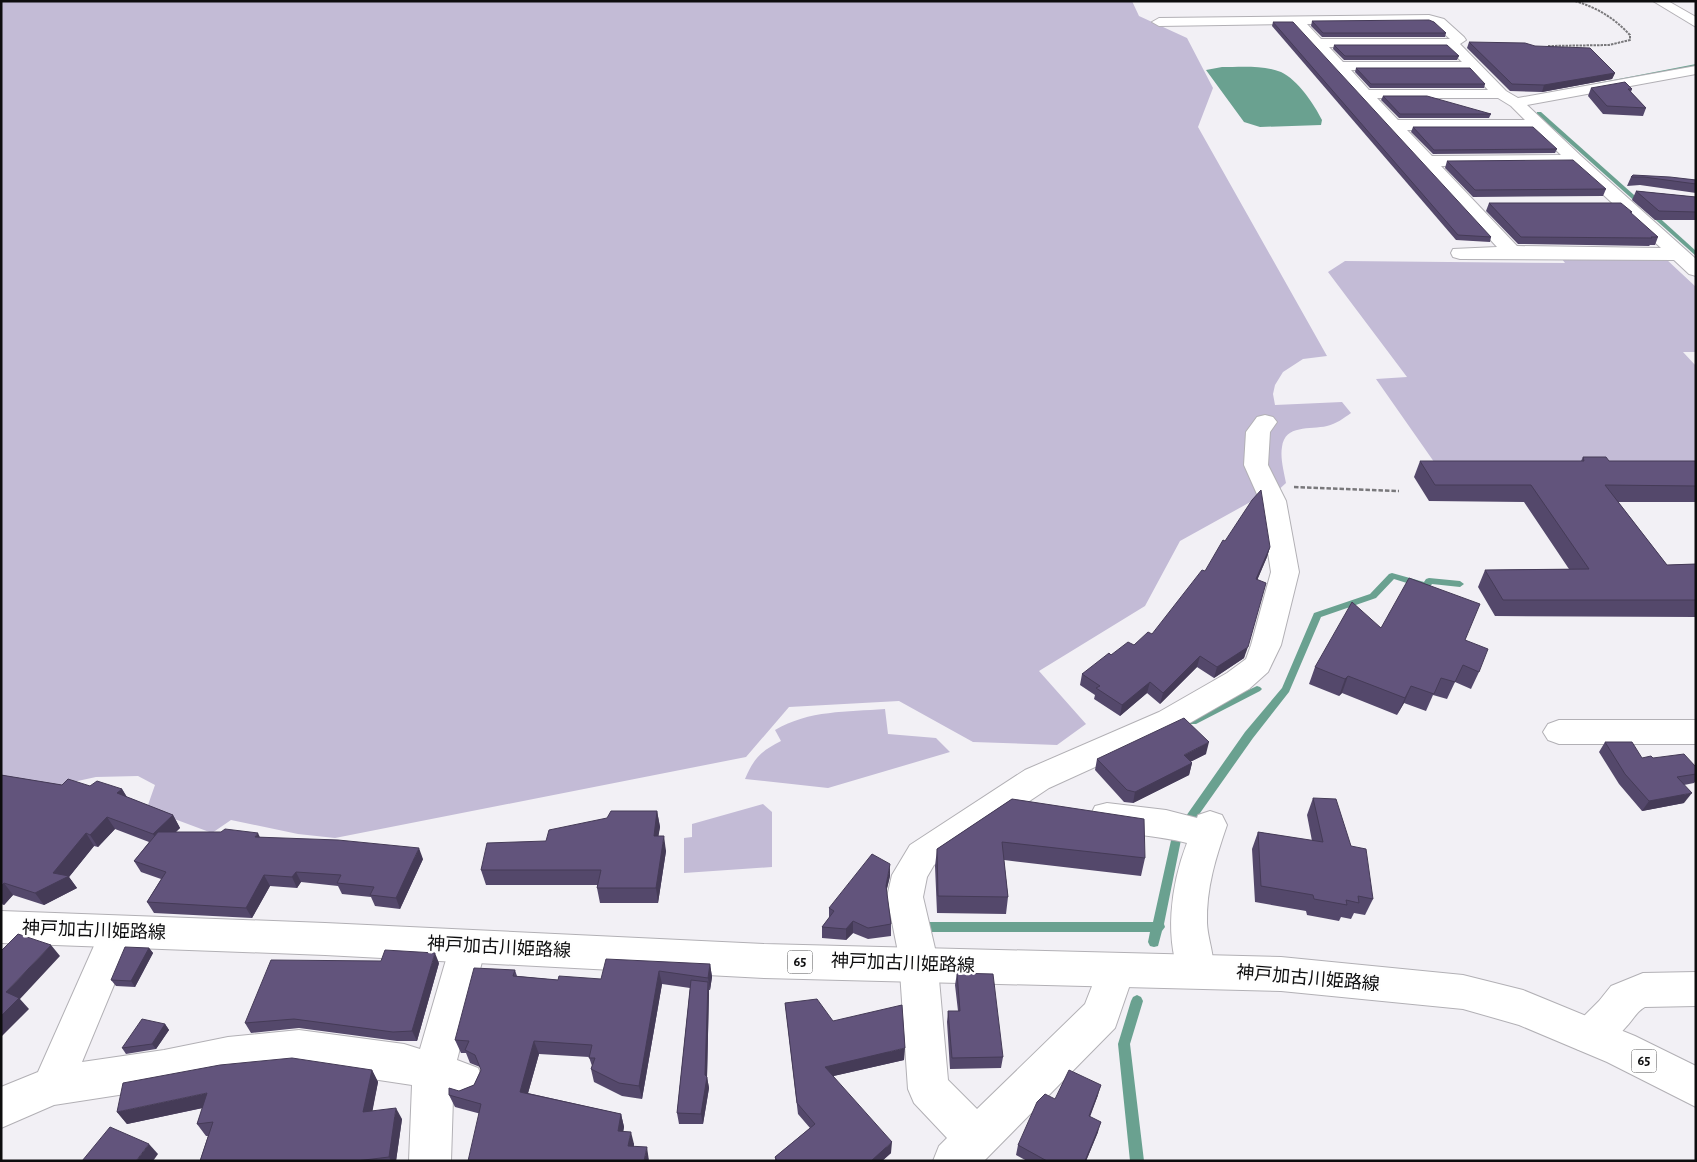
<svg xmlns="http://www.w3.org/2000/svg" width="1697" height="1162" font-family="'Alegreya Sans','Noto Sans JP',sans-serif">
  <rect width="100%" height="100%" fill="#f2f0f5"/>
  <g fill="#c3bbd6">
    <path d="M1,1h1131l7,15 48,22 26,50 -15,39 129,229 -24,3 -20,13 -8,13 -2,9 2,11 67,-3 9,11c-7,5 -15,11 -24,13 -17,4 -42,-2 -45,21 -2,11 2,25 4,36l-11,10 -21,7 -74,41 -35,65 -106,65 47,53 -29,21 -84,-3 -74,-41 -110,6 -43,50 -411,81 -37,-4 -67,-14 -19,13 -43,-16 -21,-12 7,-20 -17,-9 -42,1 -46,10 -49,-12z"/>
    <path d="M1562,259h104l30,28v65h-13l13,14v104l-257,-1 -63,-90 31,-2 -79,-105 17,-11 220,2z"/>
    <path d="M885,709l3,25 48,4 14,14 -122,36 -83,-9c9,-21 16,-28 36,-38l-6,-11c34,-20 72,-18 110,-21z"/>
    <path d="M763,804l9,8v55l-88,6v-35l8,-1v-13z"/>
  </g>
  <path fill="#6aa190" d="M1222,67c19,0 42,-2 59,5 17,8 33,32 41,48l-1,5 -61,2 -16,-5 -38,-52z"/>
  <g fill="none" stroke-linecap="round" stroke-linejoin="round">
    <g fill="#6aa190" fill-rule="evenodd">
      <path d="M1696,64v2l-96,18 -2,-1z"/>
      <path d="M1537,112h4l102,91v2h-4l-102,-91z"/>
      <path d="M1649,212h4l43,39v5l-47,-42z"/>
      <path d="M1392,573l32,9 2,-3 3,-1 31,3 4,3 -4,3 -28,-3 -3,4 -3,1 -32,-10 -18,19 -55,19 -32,75 -36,46 -72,102 -17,84 1,3 -3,4 -4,15 -4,1 -4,-1 -2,-4 2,-10h-225l-4,-1 -2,-4 2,-4 4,-1h228l19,-86 73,-104 37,-44 32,-75 56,-19 19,-20z"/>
      <path d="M1257,686l3,1 2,2 -2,2 -64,33h-8l-1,-3 1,-3z"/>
      <path d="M1137,995l4,2 2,4 -13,43 14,117h-14l-12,-117 13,-43 2,-4z"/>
    </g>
    <g stroke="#b2b0b5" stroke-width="2">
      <g id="minor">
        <path d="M1653,1h15l28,16v10z"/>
        <path d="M1429,15l15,4 20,18 2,3 -6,4 46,47 12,7 178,-32v8l-169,31 54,51 115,103v17l-7,-2 -15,-14 -214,-1 -7,-2 -2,-4 2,-4 44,-2 -204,-223 -134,2 -7,-4 7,-4zM1428,23l6,2 16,14h-129l-14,-15zM1329,47h118l15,15h-119zM1351,70h119l18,20h-119zM1377,98h121l13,8 14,14h-127zM1407,130h128l26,25 -129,1zM1571,165l90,83 -144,-2 -76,-80z"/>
        <path d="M1265,415l8,2 4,5 -7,10 -2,33 18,36 13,71 -18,73 -13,27 -19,17 -68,39 -132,60 -115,77 -7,12 -4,20 14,60 11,123 29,29 108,-105 18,-46 13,-5 13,5 6,12 -20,58 -131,133h-51l6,-15 8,-8 -33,-35 -6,-14 -9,-132 -12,-60 5,-22 18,-30 115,-75 134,-58 68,-39 19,-14 5,-14 20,-73 -11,-71 -16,-36 2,-33 11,-15z"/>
        <path d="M1559,720h137v24h-137l-11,-4 -5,-8 5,-8z"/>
        <path d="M1107,803l59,7 31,8 1,-3 12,-4 12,4 5,10c-11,32 -21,63 -20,98 1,22 12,38 2,60l-13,5 -13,-5c-20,-42 -12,-99 4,-140 -30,-8 -63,-8 -92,-17l-5,-10 5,-10z"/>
        <path d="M118,916l13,5 5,11 -54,130 82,-12 64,-13 71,-7 105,14 16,5 30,-103 5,-12 13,-4 13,4 5,12 -29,114 21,8 6,14 -6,14 -14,6 -11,-4 -2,63h-42l3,-76 -113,-17 -71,7 -64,13 -110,17 -53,23v-41l37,-15 67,-151z"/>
        <path d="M1696,972v34l-51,1c-9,5 -12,13 -19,20 -11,12 -20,22 -35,27l-14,-5 -6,-13 6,-13 22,-22 12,-15 32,-13z"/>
      </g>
    </g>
    <g stroke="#b2b0b5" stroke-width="2">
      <path id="major" d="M1,911l324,12 439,21 517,13 182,18 60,15 112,46 61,30v41l-89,-45 -88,-37 -56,-16 -182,-18 -517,-13 -439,-23 -324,-12z"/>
    </g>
    <path stroke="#79787b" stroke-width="2" stroke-dasharray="2.5 1" stroke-linecap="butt" d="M1548,46l61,-1 21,-5v-5c-16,-17 -32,-27 -55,-34"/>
    <path stroke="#79787b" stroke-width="2.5" stroke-dasharray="4.5 2" stroke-linecap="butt" d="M1294,487l105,4"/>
    <use href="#minor" fill="#fff" fill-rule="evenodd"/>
    <use href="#major" fill="#fff" fill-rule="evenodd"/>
  </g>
  <g fill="#54486b">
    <path d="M1312,21l134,12 -1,4h-123l-11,-11z"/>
    <path d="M1273,22l218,215 -1,5 -34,-2 -184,-214z"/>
    <path d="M1469,42l146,31 -3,6 -70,13 -32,-1 -43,-43z"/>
    <path d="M1334,45l125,11 -2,4h-113l-11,-11z"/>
    <path d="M1356,68l129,16 -1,4h-114l-15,-16z"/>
    <path d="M1591,88l41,1 -1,3 15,16 -3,8 -40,-2 -15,-18z"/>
    <path d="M1383,96l108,18 -2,4h-90l-18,-18z"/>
    <path d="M1413,127l144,22 -2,4 -122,1 -22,-22z"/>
    <path d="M1447,161l159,28 -3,7 -130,1 -28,-29z"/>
    <path d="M1633,175l63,5v13l-56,-8 -13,1 4,-9z"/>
    <path d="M1636,191l60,6v23h-41l-23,-20z"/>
    <path d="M1489,203l143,9 -1,2 27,23 -3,8h-5l-1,1 -131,-2 -32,-33z"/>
    <path d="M1583,457l26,4h87v41h-78l49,63 29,-1v53l-201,-1 -17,-29 7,-17 84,-1 -45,-67 -95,-1 -15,-24 6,-16h161z"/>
    <path d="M1270,547l-3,10 -10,23 -13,78 -30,20 -17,-11 -37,37 -13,-11 -27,23 -26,-17 1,-4 -15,-10 2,-11 29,-19 23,-10 18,-11z"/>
    <path d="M1381,628l84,12 14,32 -8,17 -16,-7 -8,17 -14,-4 -7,16 -22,-8 -7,12 -55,-22 -3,3 -30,-12 6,-17z"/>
    <path d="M1605,742l37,16h11l43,9v14l-2,2 -10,2v18l-42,8 -23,-27 -20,-32z"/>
    <path d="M1206,754l-16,8 2,1 -3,12 -56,28 -9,-1 -29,-32 2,-11z"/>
    <path d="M1,775l61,10 28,1 32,3 5,8 46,18 7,13 -4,4 84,5 163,22 -23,50 -25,-3 -4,-9 -29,-3 -4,-8 -37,-4 -4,6 -27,-2 -18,32 -98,-5 -7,-11 14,-23 -20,-7 -7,-11 15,-19 -34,-13 -17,18 -4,-1 -25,31 8,11 -33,17 -31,-10 -9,10 -3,-1z"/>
    <path d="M1313,798l38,48 22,53 -8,16 -11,-2 -3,6 -10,-2 -2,4 -32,-6 -1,-4 -51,-9 -3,-53 6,-17 54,9 -5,-26z"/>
    <path d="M1012,799l133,59 -4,18 -137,-16 4,37 -2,17 -69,-1 -2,-47 2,-17z"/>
    <path d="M657,811l3,16 -2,9 8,15 -8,52h-58l-3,-15v-3h-111l-5,-15 65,-29z"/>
    <path d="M890,876l-4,16 5,32v12l-23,3 -15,-6 -7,7 -24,-2v-11l7,-9v-10z"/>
    <path d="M149,948l4,5 -18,34 -19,-1 -5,-6z"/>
    <path d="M439,963l-22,78h-20l-98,-13 -48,5 -6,-10z"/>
    <path d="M710,964l2,13 -2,13h-1l-2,87 2,11 -6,36h-24l-2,-11 13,-125 -28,-4 -20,115 -20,-3 -28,-14 -3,-13 1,-3 -3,-9 -50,-3 -11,39 93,21 3,13 -1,5 11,12v3l15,12 -194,-52 -6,-12 25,-10 7,-15 -1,-3 -10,-4 -4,-10h-5l-6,-13 60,-70 2,6 41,4 43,-1z"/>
    <path d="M957,973l46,84 -2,11 -51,1 -3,-47 1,-11h10l-3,-26z"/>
    <path d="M785,1003l48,18 71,39 -71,16 58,77 -9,8h-107v-4l35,-29 -12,-14z"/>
    <path d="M165,1024l4,6 -13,19 -30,5 -4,-6z"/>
    <path d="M372,1070l6,12 -6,29 30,8 -6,42h-196l8,-25h-2l-9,-12 6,-16 -76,16 -10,-12z"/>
    <path d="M1098,1095l-8,22 8,15 -12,29h-59l-11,-6 2,-10 37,-46z"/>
  </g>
  <g fill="#453b57">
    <path d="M1615,73l-3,6 -70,13 2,-7z"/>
    <path d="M1270,547l-3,10 -14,33 3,-11z"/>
    <path d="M1248,647l-4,11 -30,20 3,-11z"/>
    <path d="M1200,656l-3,11 -37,37 3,-11z"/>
    <path d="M1348,676l-6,17 -3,3 6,-17z"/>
    <path d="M1150,682l-3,11 -27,23 2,-11z"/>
    <path d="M1411,686l-7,17 -7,12 8,-17z"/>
    <path d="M1209,742l-3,12 -26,13 4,-12z"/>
    <path d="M1192,763l-3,12 -56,28 2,-11z"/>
    <path d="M122,789l7,12 -12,-8z"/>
    <path d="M1692,793l-8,10 -42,8 7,-10z"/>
    <path d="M657,811l3,16 -4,24 -2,-15z"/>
    <path d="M173,815l7,13 -20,18 -7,-12z"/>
    <path d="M107,817l8,12 -17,18 -8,-12z"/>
    <path d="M86,833l8,13 -25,31 8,11 -33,17 -9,-12 18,-20z"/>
    <path d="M258,833l5,11 -8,-7z"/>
    <path d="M664,836l2,15 -8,52 -2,-15z"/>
    <path d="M419,848l4,11 -23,50 -4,-11z"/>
    <path d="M890,864v12l-5,21 1,-11z"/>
    <path d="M296,872l5,10 -4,6 -5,-11z"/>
    <path d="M264,875l6,11 -18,32 -6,-10z"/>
    <path d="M4,883l9,12 -9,10 -3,-4v-15z"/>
    <path d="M853,921v12l-7,7v-11z"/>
    <path d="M51,945l9,11 -40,43 9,10 -28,28v-21l5,-24z"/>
    <path d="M149,948l4,5 -18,34 -4,-6z"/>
    <path d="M435,953l4,10 -22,78 -5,-10z"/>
    <path d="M710,964l2,13 -2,13 -2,-12z"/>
    <path d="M659,971l3,13 -20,115 -3,-13z"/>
    <path d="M708,982l1,11 -2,85v-1l2,11 -6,36 -2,-10 4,-39z"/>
    <path d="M165,1024l4,6 -13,19 -4,-5z"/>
    <path d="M534,1041l5,13 -14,50 -5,-12z"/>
    <path d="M905,1048l-1,12 -79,18v-11z"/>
    <path d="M372,1070l6,12 -8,42 -7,-12z"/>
    <path d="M1101,1085l-3,10 -12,31 3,-10z"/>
    <path d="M207,1093l9,12 -89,19 -10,-12z"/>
    <path d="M396,1108l6,11 -6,42h-5l-2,-4z"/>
    <path d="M621,1114l3,13 -3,16 -3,-12z"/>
    <path d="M1101,1122l-3,10 -12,29h-1z"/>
    <path d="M631,1132l3,12 -2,14 -4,-12z"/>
    <path d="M892,1142l-1,11 -9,8h-11z"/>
    <path d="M149,1144l9,10 -5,7h-17z"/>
    <path d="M647,1147l2,14h-5z"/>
  </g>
  <g fill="#62547c" stroke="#453b57">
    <path d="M1429,20l5,2 12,11h-123l-11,-12z"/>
    <path d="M1273,22h20l198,215 -33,-2z"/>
    <path d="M1469,42l56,1 10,3 55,2 25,25 -71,12 -32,-1z"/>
    <path d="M1334,45h113l12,11h-114z"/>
    <path d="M1356,68h114l15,16h-114z"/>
    <path d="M1625,82l7,7h-4l18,19 -39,-2 -16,-18z"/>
    <path d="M1383,96h44l64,18h-91z"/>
    <path d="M1413,127h120l24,22 -123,1z"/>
    <path d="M1573,160l33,29 -131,1 -28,-29z"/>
    <path d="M1633,175l37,2 26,3v4l-52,-7h-13z"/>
    <path d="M1636,191l60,6v15l-37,-1z"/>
    <path d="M1489,203h132l11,9h-2l28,25h-7l1,1 -131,-1z"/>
    <path d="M1583,457h23l3,4h87v25l-91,-1 62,80 29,-1v36h-193l-18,-30 104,-1 -58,-84h-96l-15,-24h164z"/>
    <path d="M1261,490l9,57 -14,32 10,4 -18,64 -31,20 -17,-11 -37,37 -13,-11 -28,23 -26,-17 4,-2 -18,-12 27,-21 2,2 17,-13 6,3 14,-13 4,2 50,-64 3,1 18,-31 2,1 27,-41z"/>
    <path d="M1409,578l71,26 -15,36 23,9 -9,23 -16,-7 -8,17 -14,-4 -7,16 -23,-8 -6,12 -57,-22 -3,3 -30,-12 37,-65 29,26z"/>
    <path d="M1184,718l25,24 -25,13 8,8 -57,29 -8,-2 -30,-31z"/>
    <path d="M1605,742h27l10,16 9,-2 2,2 31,-4 12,13v7l-19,3 15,16 -43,8 -24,-27z"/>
    <path d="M1,775l61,10 6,-6 22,7 7,-5 25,8 -5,4 56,22 -20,19 -46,-17 -17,18 -4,-2 -33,40 16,3 -34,17 -31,-10 -3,3z"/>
    <path d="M1313,798l23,1 15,47 15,3 7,50 -15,-3 1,7 -13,-3 1,5 -33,-6 -1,-4 -52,-9 -3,-54 65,10z"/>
    <path d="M1012,799l132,20 1,39 -143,-16 6,55 -70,-1 -1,-47z"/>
    <path d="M611,811h46l-3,25h10l-8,52h-59l4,-18h-120l6,-27 59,-2 3,-11 58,-12z"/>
    <path d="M225,829l33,4 -3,4 83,3 81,8 -23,50 -26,-3 4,-8 -37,-4 4,-8 -45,-3 -4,5 -28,-2 -18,33 -99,-6 19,-30 -32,-11 24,-29h63z"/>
    <path d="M872,854l18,10 -4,22 5,38 -23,4 -15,-7 -7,8 -24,-2 12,-16 -5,-3z"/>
    <path d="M18,934l33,11 -45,47 13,6 -18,18v-65z"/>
    <path d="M125,947l24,1 -18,33 -20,-1z"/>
    <path d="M385,950l50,3 -23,78 -19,1 -99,-13 -49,4 26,-63 110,1z"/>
    <path d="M606,959l104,5 -2,14 -49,-7 -20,115 -20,-3 -28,-14 4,-11h-6l3,-13 -58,-4 -14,51 101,22 -3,17 13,1 -3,14 19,1 -3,14h-176l13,-57 -32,-9v-7l10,3 15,-6 7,-15 -6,-15 -10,-5 4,-9 -14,-1 19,-72 41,2 -2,6 45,4 1,-4 42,3z"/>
    <path d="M957,973l36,1 10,83 -51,1 -4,-47h12z"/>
    <path d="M691,980l17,2 -3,93 2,2 -6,37 -24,-1z"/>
    <path d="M817,999l16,22 69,-16 3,43 -80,19 67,75 -21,19h-94l-2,-4 40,-33 -18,-21 -12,-100z"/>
    <path d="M142,1019l23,5 -13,20 -30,4z"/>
    <path d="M292,1058l80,12 -9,42 33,-4 -7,49 -33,4h-156l13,-39 -16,2 10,-31 -90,19 6,-29 97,-18z"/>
    <path d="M1069,1070l32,15 -12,31 12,6 -16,39h-38l-29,-16 19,-43 8,-8 10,5z"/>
    <path d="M110,1127l39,17 -13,17h-54z"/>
  </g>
  <g text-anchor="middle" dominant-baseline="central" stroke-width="5" stroke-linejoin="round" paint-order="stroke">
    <g fill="#fefefe" stroke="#555556" stroke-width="1">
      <rect x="787.5" y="950.5" width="25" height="23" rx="4"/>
      <rect x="1631.5" y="1049.5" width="25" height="23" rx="4"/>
    </g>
    <g font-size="14" font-weight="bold" fill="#0d0d0e">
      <text x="800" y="962">65</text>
      <text x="1644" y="1061">65</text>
    </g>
    <g font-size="18" fill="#0d0d0e" stroke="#fefefe">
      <text transform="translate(94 931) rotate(2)">神戸加古川姫路線</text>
      <text transform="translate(499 948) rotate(3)">神戸加古川姫路線</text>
      <text transform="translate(903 964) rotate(2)">神戸加古川姫路線</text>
      <text transform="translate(1308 979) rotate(5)">神戸加古川姫路線</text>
    </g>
  </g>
  <rect width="1697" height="1162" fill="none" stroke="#0d0d0e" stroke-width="5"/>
</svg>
